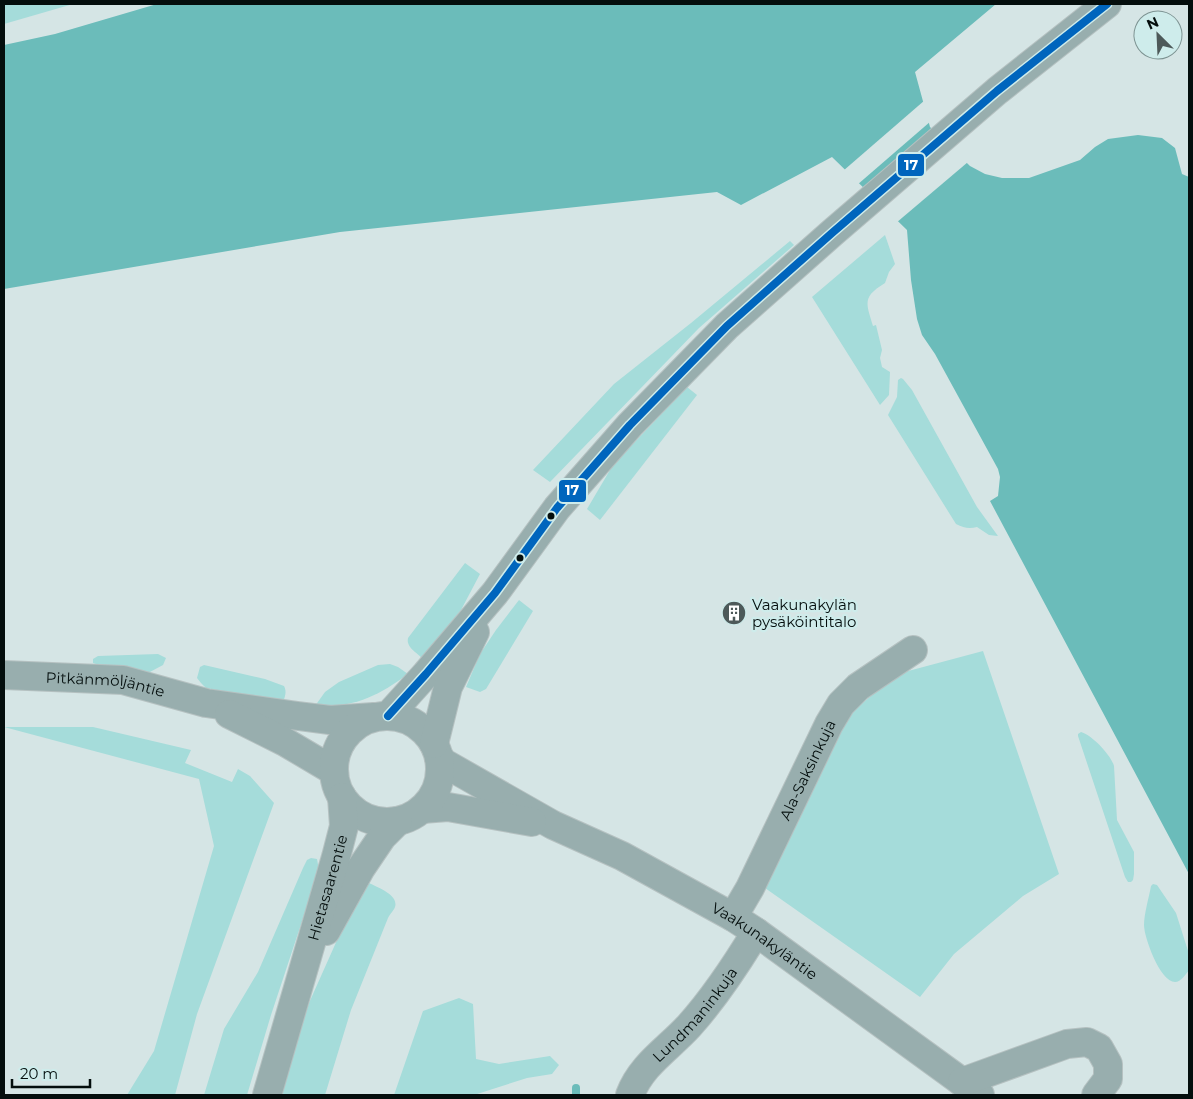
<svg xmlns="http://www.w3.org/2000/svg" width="1193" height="1099" font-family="Montserrat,sans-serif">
  <rect width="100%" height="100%" fill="#d5e5e5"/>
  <g fill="#a5dcda">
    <path d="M4,4h69l-69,20z"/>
    <path d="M885,235l10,29 -6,8 -4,11c-23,14 -19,20 -12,43l3,-1 6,25 -2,8 2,9 8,5 -1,23 -9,10 -68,-108z"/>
    <path d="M790,241l4,4 -95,83 -149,154 -17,-12 81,-86 77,-61z"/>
    <path d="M901,378l2,1 9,11 65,117 21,29 -9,-1 -12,-8c-8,2 -13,1 -21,-3l-68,-109 9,-18 1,-17z"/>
    <path d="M687,387l10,8 -97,125 -13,-11 26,-44z"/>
    <path d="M465,563l15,11 -19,36 -39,48c-6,-6 -16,-11 -14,-20z"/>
    <path d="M519,600l14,11 -47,78 -6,3 -14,-5 14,-33 16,-24z"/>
    <path d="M983,651l76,223 -36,22 -69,58 -34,43 -155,-109 81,-171 51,-43z"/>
    <path d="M158,654l8,4 -3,7 -15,8 -43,-6 -12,-4v-4l5,-3z"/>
    <path d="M390,664l8,3 10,7c-30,22 -54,34 -93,32l10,-14 14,-10 39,-17z"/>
    <path d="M204,665l61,14 19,7c3,6 1,10 -1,17l-77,-15 -5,-5 -4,-5 3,-11z"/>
    <path d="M4,727h89l98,23 -6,13 47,19 6,-13 12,7 24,27 -77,211 -22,81h-48l27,-44 60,-205 -15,-67z"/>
    <path d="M1081,732c11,3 30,23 33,34l3,54 17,32v22l-1,6 -2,2h-3l-3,-5 -47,-141v-2z"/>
    <path d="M311,858l6,1 2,11 -48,145 -24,80h-43l20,-66 34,-57 45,-104 4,-8z"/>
    <path d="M369,883c8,4 30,12 26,24 -1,3 -5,7 -7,11l-37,92 -26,85h-46l30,-92 37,-83z"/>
    <path d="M1153,884l4,1 19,28 13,41v16c-3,4 -8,12 -14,12 -15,0 -31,-45 -31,-57 0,-11 5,-28 7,-39z"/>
    <path d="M459,998l14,6 3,55 23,5 51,-8 9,9 -7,9 -25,4 -53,17h-80l29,-84z"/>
  </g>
  <path fill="#6bbcba" d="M157,4h839l-81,68 15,55 40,39 15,8 17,4h27l51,-18 15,-13 13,-8 30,-4 24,3 13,10 7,26 7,3v697l-199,-373 8,-5 2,-19 -2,-8 -63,-115 -13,-19 -5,-16 -6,-39 -4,-50 -75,-73 -91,48 -24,-13 -377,40 -336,57v-244l51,-11z"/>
  <g fill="#d5e5e5">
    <path d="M925,100l6,21 -74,64 -14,-14z"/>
    <path d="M934,128l34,34 -72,61 -35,-34z"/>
  </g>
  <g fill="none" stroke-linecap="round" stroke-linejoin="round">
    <path stroke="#6bbcba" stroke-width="8" d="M576,1088v7"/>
    <g stroke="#b5c1c1" stroke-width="30">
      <g id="minor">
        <path id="s1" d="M439,757l5,6 109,62 69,31 111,61 23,15 224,163"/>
        <path d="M422,809l26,-2 84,15"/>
        <path id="s2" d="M733,917l17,-29 79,-164 12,-20 17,-17 55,-37"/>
        <path d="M962,1082l105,-38 20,-2 12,6 9,16v15l-12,16"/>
        <path id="s3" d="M630,1095c11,-30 38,-46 59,-69 26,-29 47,-61 67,-94"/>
      </g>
    </g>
    <g stroke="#b5c1c1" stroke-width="30">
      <g id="tertiary">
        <path id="s4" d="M4,675l119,5 83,23 92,13 32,4 44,-3"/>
        <path d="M229,714l56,28 49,29"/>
        <path d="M388,716l38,-42 69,-81 62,-85 73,-83 97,-99 105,-93 165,-142 110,-87"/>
        <circle cx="387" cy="769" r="53"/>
        <path d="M434,744l14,-57 27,-55"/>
        <path d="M326,931l35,-63 21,-31 16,-16"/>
        <path id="s5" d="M267,1095l69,-238 8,-31 -2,-29"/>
      </g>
    </g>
    <use href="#minor" stroke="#98aeae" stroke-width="28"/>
    <use href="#tertiary" stroke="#98aeae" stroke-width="28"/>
    <g stroke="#ceeceb" stroke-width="11">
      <path id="bus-1" d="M388,716l38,-42 69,-81 62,-85 73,-83 97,-99 105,-93 165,-142 110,-87"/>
    </g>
    <use href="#bus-1" stroke="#0065bd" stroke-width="8"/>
  </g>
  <defs>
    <g id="building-disc" transform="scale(1.25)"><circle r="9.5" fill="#4d5959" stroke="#ceeceb"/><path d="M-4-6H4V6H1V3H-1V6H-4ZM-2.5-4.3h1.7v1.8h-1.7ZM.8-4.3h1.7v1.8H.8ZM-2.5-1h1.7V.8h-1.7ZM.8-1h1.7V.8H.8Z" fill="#fff"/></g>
  </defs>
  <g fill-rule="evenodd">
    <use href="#building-disc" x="734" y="613"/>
  </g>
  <g fill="#040e0d" stroke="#ceeceb" stroke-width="2">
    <circle cx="551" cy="516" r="4.5"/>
    <circle cx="520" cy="558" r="4.5"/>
  </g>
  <g text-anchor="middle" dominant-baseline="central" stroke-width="4.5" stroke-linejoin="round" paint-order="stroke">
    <g font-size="15" fill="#040e0d" stroke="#ceeceb" text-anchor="start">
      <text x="752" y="604">Vaakunakylän<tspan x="752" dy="17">pysäköintitalo</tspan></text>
    </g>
    <g font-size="15" fill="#040e0d" stroke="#ceeceb">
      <text stroke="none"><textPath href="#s4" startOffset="102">Pitkänmöljäntie</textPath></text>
      <text stroke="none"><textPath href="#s2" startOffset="165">Ala-Saksinkuja</textPath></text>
      <text stroke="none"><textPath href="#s5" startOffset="216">Hietasaarentie</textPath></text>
      <text stroke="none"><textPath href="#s1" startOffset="375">Vaakunakyläntie</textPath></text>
      <text stroke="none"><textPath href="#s3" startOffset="104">Lundmaninkuja</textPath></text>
    </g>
  </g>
  <g stroke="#ceeceb" stroke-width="2">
    <rect x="897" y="153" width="28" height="24" rx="5" fill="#0065bd"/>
    <rect x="558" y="479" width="29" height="24" rx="5" fill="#0065bd"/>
  </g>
  <g font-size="14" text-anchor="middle" font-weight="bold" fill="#fff">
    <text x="911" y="170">17</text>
    <text x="572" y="495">17</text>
  </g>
  <rect width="1193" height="1099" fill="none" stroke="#040e0d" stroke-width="10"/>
  <g transform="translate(1158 35) rotate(336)"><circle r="24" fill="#ceeceb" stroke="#7d9392"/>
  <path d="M0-4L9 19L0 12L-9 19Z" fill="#4d5959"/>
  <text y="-8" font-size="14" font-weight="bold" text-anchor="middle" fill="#040e0d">N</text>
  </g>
  <path d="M12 1079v8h78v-8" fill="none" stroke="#040e0d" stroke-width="2.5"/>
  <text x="20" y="1079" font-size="15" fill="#040e0d" stroke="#ceeceb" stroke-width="4" paint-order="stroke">20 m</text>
</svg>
